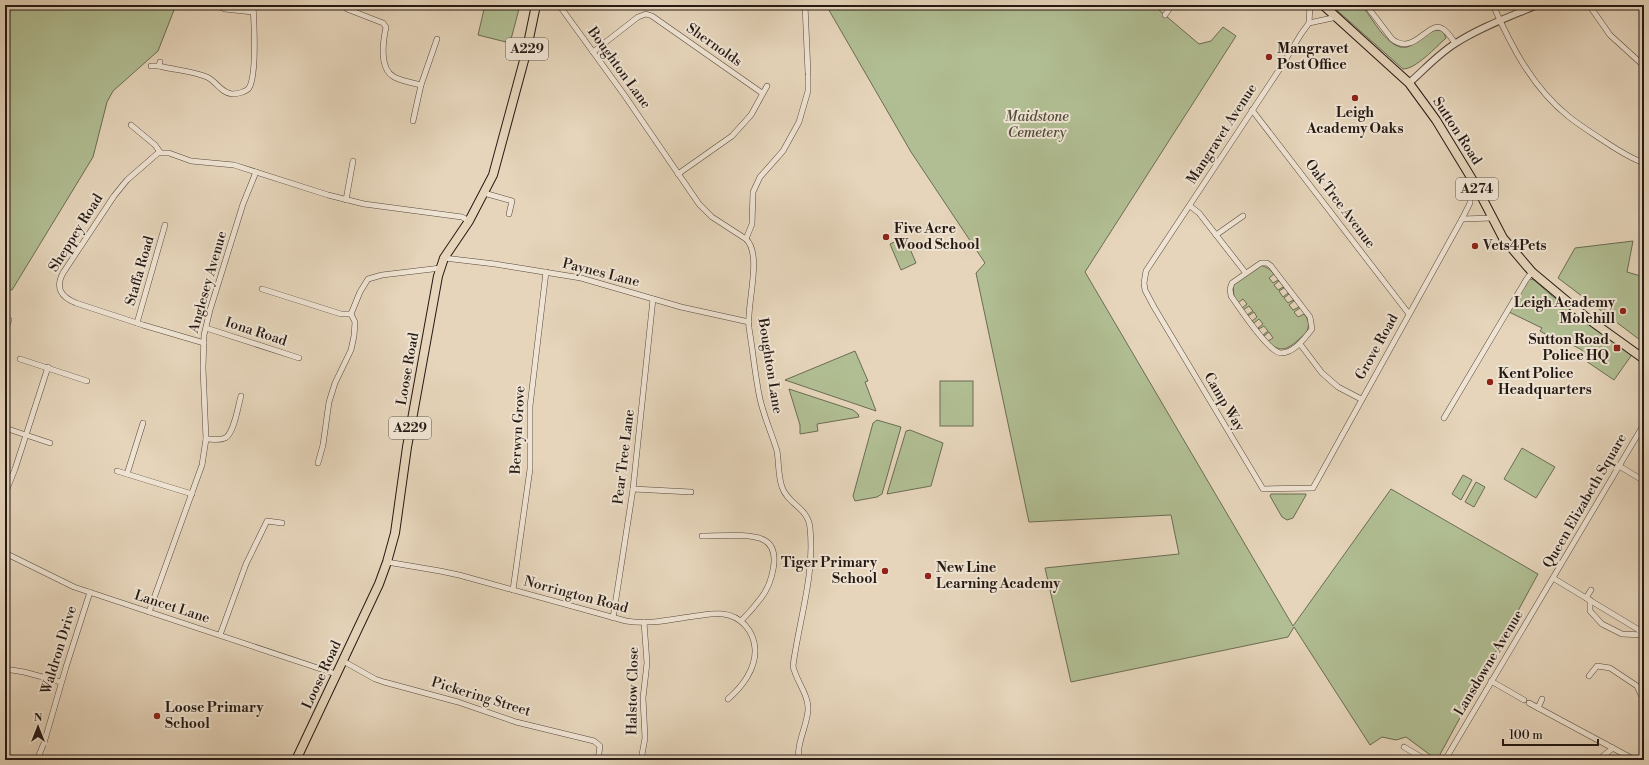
<svg xmlns="http://www.w3.org/2000/svg" width="1649" height="765" font-family="'Libre Bodoni',serif">
  <rect width="100%" height="100%" fill="#e6d5bb"/>
  <filter id="stains"><feTurbulence type="fractalNoise" baseFrequency=".005" numOctaves="4"/><feColorMatrix values="0 0 0 0 .2 0 0 0 0 .09 0 0 0 0 .02 0 0 0 .5 -.17"/></filter>
  <radialGradient id="worn" r=".72"><stop offset=".6" stop-color="#630" stop-opacity="0"/><stop offset="1" stop-color="#630" stop-opacity=".3"/></radialGradient>
  <g fill="#b1be93" stroke="#6b6c54">
    <path d="M5,5h171l-18,46 -45,40 -6,11 -14,55 -81,133 -7,-1z"/>
    <path d="M485,5h16l18,4 -9,34 -32,-8z"/>
    <path d="M826,5h327l46,39 12,-3 12,-14 13,9 -151,236 208,354 98,-137 147,85 -101,186 -31,-23 -10,3 -14,-3 -12,8 -76,-118 -6,10 -217,45 -26,-114 134,-14 -8,-39 -142,7 -53,-249 9,-10 -74,-111z"/>
    <path d="M1331,5h30c10,11 18,28 30,37 23,19 32,-19 52,-11l3,7c-10,9 -30,31 -43,31z"/>
    <path d="M905,237l11,26 -15,7 -11,-26z"/>
    <path d="M1633,241l-6,31 17,5v66l-86,-65 17,-30z"/>
    <path d="M1260,265c6,2 10,4 14,9l-5,4 4,5 5,-3 1,1 -5,4 4,5 5,-3 1,1 -5,3 4,6 5,-4 1,1 -5,4 4,5 5,-3 1,1 -5,4 4,5 6,-3 1,1 -6,4 4,5 6,-3c5,6 6,12 2,19 -13,11 -23,25 -38,8l5,-3 -4,-6 -5,4 -1,-1 5,-4 -4,-5 -5,3 -1,-1 5,-4 -4,-5 -5,4 -2,-2 5,-4 -3,-5 -6,4 -1,-1 6,-4 -4,-5 -6,4 -1,-2 5,-4 -4,-5 -5,4 -4,-6 -1,-12z"/>
    <path d="M1530,279l4,1 17,15 79,57 1,4 -17,24 -28,-19 -4,-11 -27,-14 -8,-1 -7,-4 2,-3 -33,-16 18,-31z"/>
    <path d="M855,351l13,30 -3,1 11,29 -91,-31z"/>
    <rect x="940" y="381" width="33" height="45"/>
    <path d="M789,389l64,21 5,4 1,3 -42,7 1,7 -18,3v-9z"/>
    <path d="M877,420l24,7 -19,67 -5,3 -22,4 -2,-5 20,-73z"/>
    <path d="M910,430l33,13 -12,43 -44,8 19,-63z"/>
    <path d="M1522,448l33,19 -19,31 -32,-19z"/>
    <path d="M1463,475l9,5 -11,20 -9,-6z"/>
    <path d="M1476,482l9,5 -11,20 -9,-5z"/>
    <path d="M1271,494h35v1l-13,23 -6,2 -5,-3 -12,-21z"/>
  </g>
  <g fill="none" stroke-linecap="round" stroke-linejoin="round">
    <g stroke="#55483e" stroke-width="6">
      <g id="minor">
        <path d="M214,5l11,4 28,3"/>
        <path d="M343,5l4,4 36,14 3,4c-3,14 -7,42 8,50 8,4 19,6 27,8"/>
        <path d="M559,5l66,91 74,108 13,13 34,22c17,16 0,66 3,89 4,23 6,48 11,71 4,18 12,35 17,52 2,12 1,25 5,36 6,18 26,20 28,41 5,47 -11,92 -17,138 3,15 16,29 15,44 -1,16 -12,34 -9,50"/>
        <path d="M805,5l3,68"/>
        <path d="M1366,5l26,34c23,18 36,-20 51,-10 5,3 9,10 12,14"/>
        <path d="M1493,5c18,41 40,83 75,111 11,9 24,17 36,25 12,8 26,17 40,22"/>
        <path d="M1589,5l21,30 34,31"/>
        <path d="M1165,15l7,-10"/>
        <path d="M1337,17l-28,6 -8,11 -18,30 -137,207 -2,12 1,7 9,17 109,182 50,-1 149,-269 8,-16v-12l5,-7"/>
        <path d="M1309,23l1,-18"/>
        <path d="M593,52l45,-35 8,-3 6,2 110,77"/>
        <path d="M160,62l-1,4c16,4 33,5 48,11 9,4 14,16 25,17 5,0 14,-2 17,-6 8,-13 5,-66 4,-83"/>
        <path d="M151,66h8"/>
        <path d="M1252,110l157,204"/>
        <path d="M413,121l8,-36 16,-46"/>
        <path d="M131,125l24,20 5,7"/>
        <path d="M678,174l54,-38 19,-21 16,-29"/>
        <path d="M484,193l28,8 -3,13"/>
        <path d="M346,200l7,-39"/>
        <path d="M1190,206l9,7 46,59"/>
        <path d="M1462,219l30,-1"/>
        <path d="M1216,235l27,-19"/>
        <path d="M746,239l6,-15 1,-32 7,-15 23,-26 16,-29 9,-31v-15"/>
        <path d="M444,258l51,6 86,14 100,29 68,15"/>
        <path d="M1261,263h6l4,3 39,51 2,12c-7,9 -18,24 -31,24 -12,0 -42,-46 -50,-57l-1,-7 2,-6z"/>
        <path d="M262,289l79,25h10"/>
        <path d="M351,314l9,-22 8,-13 14,-4 59,-7"/>
        <path d="M137,323l28,-98"/>
        <path d="M206,328l93,30"/>
        <path d="M5,329l4,-9"/>
        <path d="M204,343l-61,-18 -67,-22c-15,-6 -21,-15 -13,-30l51,-77 13,-16 31,-27h11l22,8 43,4 94,30 36,9 98,13 7,4"/>
        <path d="M1300,344l22,29 16,14 23,12"/>
        <path d="M20,359l67,22"/>
        <path d="M1444,418l82,-138 6,-8"/>
        <path d="M5,428l45,15"/>
        <path d="M206,439c6,0 13,2 19,-1 9,-4 13,-32 16,-42"/>
        <path d="M318,463l5,-18 6,-43 6,-19 16,-33 3,-14 1,-14 -4,-8"/>
        <path d="M1619,466l25,15"/>
        <path d="M117,471l75,23"/>
        <path d="M127,474l16,-51"/>
        <path d="M633,489l58,3"/>
        <path d="M5,494l10,-25 33,-102"/>
        <path d="M702,536c16,0 49,-3 62,4 19,10 7,45 -3,58 -6,8 -13,16 -20,23"/>
        <path d="M5,553l69,34 262,87"/>
        <path d="M387,562l53,9 19,4 167,46c23,4 47,-2 69,-5 9,-1 19,-3 28,-2 18,2 31,17 32,35 1,20 -13,38 -27,50"/>
        <path d="M1553,578l91,55"/>
        <path d="M513,590l17,-121v-63l16,-134"/>
        <path d="M1586,598l5,-8"/>
        <path d="M1590,600v11l12,13 20,10 22,1"/>
        <path d="M149,612l53,-147 4,-26 -3,-71 1,-33 6,-25 33,-106 13,-32"/>
        <path d="M613,618l20,-129 20,-190"/>
        <path d="M220,635l26,-71 21,-43 15,2"/>
        <path d="M343,661l32,18 9,3 74,20 58,20 78,19 6,5 -2,14"/>
        <path d="M5,669l19,3 37,10"/>
        <path d="M1589,676l8,-10 13,2 27,18 4,9 3,1"/>
        <path d="M1491,681l33,19"/>
        <path d="M1529,703l106,57"/>
        <path d="M1538,708l4,-9"/>
        <path d="M1404,747l22,13"/>
        <path d="M37,760l7,-17 22,-76 24,-75"/>
        <path d="M641,760l4,-22 -2,-40 4,-35 -3,-41"/>
        <path d="M1445,760l199,-336"/>
        <path d="M1598,760l15,-12"/>
      </g>
    </g>
    <g stroke="#55483e" stroke-width="8">
      <path id="tertiary" d="M1409,83c15,-13 29,-29 47,-40 25,-16 53,-26 81,-38"/>
    </g>
    <g stroke="#251914" stroke-width="10">
      <path id="primary" d="M1323,5l86,78 27,37 39,64 28,54 29,34 55,46 57,41"/>
    </g>
    <g stroke="#251914" stroke-width="10">
      <path id="trunk" d="M296,760l83,-176 8,-22 8,-29 12,-86 31,-171 6,-18 25,-37 24,-46 33,-122 10,-48"/>
    </g>
    <use href="#minor" stroke="#efe4d3" stroke-width="5"/>
    <use href="#tertiary" stroke="#efe4d3" stroke-width="6"/>
    <use href="#primary" stroke="#e6d5bb" stroke-width="8"/>
    <use href="#trunk" stroke="#e6d5bb" stroke-width="8"/>
  </g>
  <g fill="#8f2418" stroke="#efe4d3" stroke-width="1.5">
    <circle cx="1269" cy="57" r="4"/>
    <circle cx="1355" cy="98" r="4"/>
    <circle cx="886" cy="237" r="4"/>
    <circle cx="1475" cy="246" r="4"/>
    <circle cx="1623" cy="311" r="4"/>
    <rect x="1613" y="344" width="8" height="8" rx="2"/>
    <circle cx="1490" cy="382" r="4"/>
    <circle cx="885" cy="571" r="4"/>
    <circle cx="928" cy="576" r="4"/>
    <circle cx="157" cy="716" r="4"/>
  </g>
  <g text-anchor="middle" dominant-baseline="central" stroke-width="4" stroke-linejoin="round" paint-order="stroke">
    <g fill="#efe4d3" stroke="#62564d" stroke-width="1">
      <rect x="506" y="38" width="42" height="22" rx="3"/>
      <rect x="1456" y="178" width="42" height="22" rx="3"/>
      <rect x="389" y="417" width="42" height="22" rx="3"/>
    </g>
    <g font-size="13" font-weight="bold" fill="#251914">
      <text x="527" y="49">A229</text>
      <text x="1477" y="189">A274</text>
      <text x="410" y="428">A229</text>
    </g>
    <g font-size="14" fill="#251914" stroke="#efe4d3">
      <text transform="translate(714 45) rotate(35)">Shernolds</text>
      <text transform="translate(619 68) rotate(54)">Boughton Lane</text>
      <text transform="translate(1457 131) rotate(57)">Sutton Road</text>
      <text transform="translate(1222 134) rotate(-57)">Mangravet Avenue</text>
      <text transform="translate(1340 204) rotate(53)">Oak Tree Avenue</text>
      <text transform="translate(76 233) rotate(-58)">Sheppey Road</text>
      <text transform="translate(140 271) rotate(-74)">Staffa Road</text>
      <text transform="translate(601 273) rotate(14)">Paynes Lane</text>
      <text transform="translate(208 282) rotate(-74)">Anglesey Avenue</text>
      <text transform="translate(256 332) rotate(18)">Iona Road</text>
      <text transform="translate(1377 347) rotate(-61)">Grove Road</text>
      <text transform="translate(770 366) rotate(81)">Boughton Lane</text>
      <text transform="translate(408 369) rotate(-80)">Loose Road</text>
      <text transform="translate(1224 402) rotate(59)">Camp Way</text>
      <text transform="translate(518 430) rotate(-87)">Berwyn Grove</text>
      <text transform="translate(624 457) rotate(-83)">Pear Tree Lane</text>
      <text transform="translate(1585 501) rotate(-60)">Queen Elizabeth Square</text>
      <text transform="translate(576 595) rotate(15)">Norrington Road</text>
      <text transform="translate(172 607) rotate(18)">Lancet Lane</text>
      <text transform="translate(59 650) rotate(-73)">Waldron Drive</text>
      <text transform="translate(1489 663) rotate(-59)">Lansdowne Avenue</text>
      <text transform="translate(322 675) rotate(-65)">Loose Road</text>
      <text transform="translate(633 691) rotate(-89)">Halstow Close</text>
      <text transform="translate(481 697) rotate(17)">Pickering Street</text>
    </g>
    <g font-size="14" font-weight="bold" fill="#251914" stroke="#efe4d3" text-anchor="start">
      <text x="1277" y="49">Mangravet<tspan x="1277" dy="16">Post Office</tspan></text>
      <text x="1355" y="113" text-anchor="middle">Leigh<tspan x="1355" dy="16">Academy Oaks</tspan></text>
      <text x="894" y="229">Five Acre<tspan x="894" dy="16">Wood School</tspan></text>
      <text x="1483" y="246">Vets4Pets</text>
      <text x="1615" y="303" text-anchor="end">Leigh Academy<tspan x="1615" dy="16">Molehill</tspan></text>
      <text x="1609" y="340" text-anchor="end">Sutton Road<tspan x="1609" dy="16">Police HQ</tspan></text>
      <text x="1498" y="374">Kent Police<tspan x="1498" dy="16">Headquarters</tspan></text>
      <text x="877" y="563" text-anchor="end">Tiger Primary<tspan x="877" dy="16">School</tspan></text>
      <text x="936" y="568">New Line<tspan x="936" dy="16">Learning Academy</tspan></text>
      <text x="165" y="708">Loose Primary<tspan x="165" dy="16">School</tspan></text>
    </g>
    <g font-size="14" font-style="italic" fill="#4f4b3a" stroke="#efe4d3">
      <text x="1037" y="117">Maidstone<tspan x="1037" dy="16">Cemetery</tspan></text>
    </g>
  </g>
  <rect width="1649" height="765" fill="none" stroke="#e6d5bb" stroke-width="20"/>
  <rect x="6" y="6" width="1637" height="753" fill="none" stroke="#251914" stroke-width="2"/>
  <rect x="10" y="10" width="1629" height="745" fill="none" stroke="#251914"/>
  <g transform="translate(38 727)" stroke="#efe4d3" stroke-width="3" paint-order="stroke">
  <path d="M0-3L7 15L0 10L-7 15Z" fill="#251914"/>
  <text y="-6" font-size="11" font-weight="bold" text-anchor="middle" fill="#251914">N</text>
  </g>
  <path d="M1503 739v6h95v-6" fill="none" stroke="#251914" stroke-width="2"/>
  <text x="1509" y="739" font-size="12" fill="#251914" stroke="#efe4d3" stroke-width="3" paint-order="stroke">100 m</text>
  <rect width="100%" height="100%" filter="url(#stains)"/>
  <rect width="100%" height="100%" fill="url(#worn)"/>
</svg>
